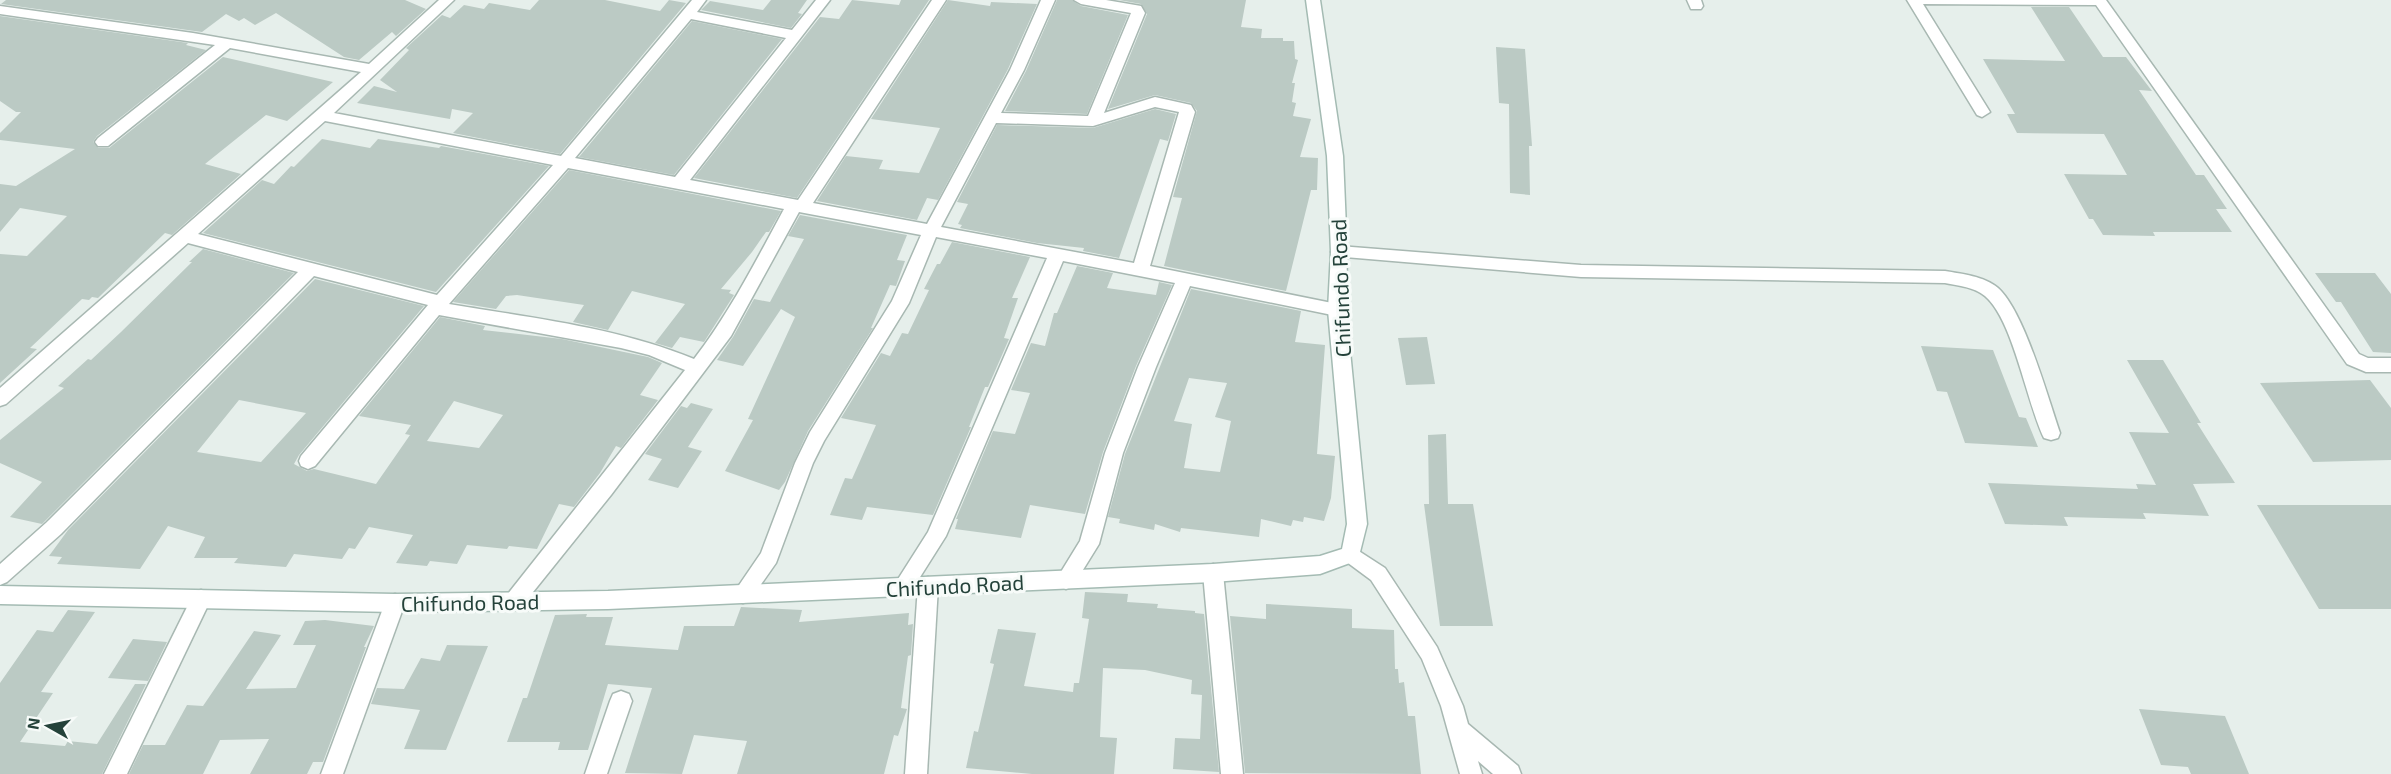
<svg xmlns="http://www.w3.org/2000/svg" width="2391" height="774" font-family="'Exo 2',sans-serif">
  <rect width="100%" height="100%" fill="#e6efeb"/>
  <g fill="#bbcac4" fill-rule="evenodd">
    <path d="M6,0h399l21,9 -30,27 -4,-4 -33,28 -15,-3 -68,-44 -21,12 -11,-7 -5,3 -13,-7 -24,18 -201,-28z"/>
    <path d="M539,0h66l55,11 9,-11 17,3 -126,151 -107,-21 20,-20 -21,-4 -2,10 -93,-16 17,-17 23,6 -17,-12 29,-30 -3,-2 36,-33 8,3 14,-13 20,4 5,-6 41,7z"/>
    <path d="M771,0h36l-9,13 4,1 -11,14 -90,-18 9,-9 53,9z"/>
    <path d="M852,0l47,5 2,-5h28l-132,198 -103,-20 126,-161 19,2z"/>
    <path d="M948,0l42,6 1,-4 46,2 -29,65 -70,131 -11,-2 -10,22 -100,-19 29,-45 37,4 -4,9 40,4 21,-45 -69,-9z"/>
    <path d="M1057,0h15l9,6 47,9 -41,99 -82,-3 21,-40z"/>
    <path d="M1119,0h127l-5,27 21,2 -1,9h22v3h11l1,18 3,1 -6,23h3l-3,19 4,1 -3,13 18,3 -11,38 18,1 -1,32h-6l-25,101 -122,-25 18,-68 -9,-1 24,-86 -6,-8 -36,-8 -47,14 39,-95 -6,-10z"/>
    <path d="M2031,7h38l34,50h23l26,34 -13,-1 57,85h8l23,34h-11l16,23h-79l2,4 -52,-1 -10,-16h-4l-25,-45 63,1 -23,-41 -87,-1 -10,-19h8l-32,-55 82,2z"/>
    <path d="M0,16l188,27 -2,2 20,5 -109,86 -4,6 5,6h11l114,-91 110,25 -46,39 -21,-6 -61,49 36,10 -69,61 -7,-2 -67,65 -6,-1 -3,3 -7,-1 -52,49 7,1 -37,34v-129l27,2 40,-40 -47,-8 -20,24v-48l16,2 59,-37 -75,-9v-7l21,-21h-5l-16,-11z"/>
    <path d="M692,21l90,18 -108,136 -95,-18z"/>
    <path d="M1496,47l29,2 7,97h-3l1,49 -20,-2 -1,-89 -10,-1z"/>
    <path d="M1155,109l21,5 -8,27 -8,-2 -41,119 -36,-7 1,-3 -47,-5 -77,-15 2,-3 -4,-1 10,-20 -11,-2 40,-77 96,3z"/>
    <path d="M322,139l48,9 8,-9 61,9 2,-2 108,20 -113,126 -233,-59 59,-53 12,4 17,-18 3,1z"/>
    <path d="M569,170l212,41 -12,21h-3l-14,20 -31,37 10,1 -2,3 5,2 -30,47 -24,-5 -8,11 -17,-5 30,-39 -53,-13 -24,39 -35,-8 11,-17 -67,-10 -11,1 -10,13 -43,-7z"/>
    <path d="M800,215l107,20 -10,25 8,1 -9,25 -6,-1 -19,43h2l-65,103 -23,51 -6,8 -54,-19 28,-51 -5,-1 47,-102 -14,-8 -38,57 -26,-6 16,-23 21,-38 16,3 34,-63 -16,-3z"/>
    <path d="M952,242l78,15 -18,41h6l-14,40 5,1 -21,48h-3l-16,40h2l-38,88 -66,-8 -5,13 -32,-5 15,-37 7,1 24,-54 -35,-7 40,-65 9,3 12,-23 6,1 21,-44 -5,-1 13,-25h3z"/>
    <path d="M203,249l91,24 -252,251 -32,-7 32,-35 -42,-19v-23l64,-52 -6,-2 30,-27 3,1 30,-28 71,-70h-3z"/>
    <path d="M1077,266l36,7 -6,15 49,7 3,-13 13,3 -36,81 -33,86 -18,62 -55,-9 -9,33 -66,-9 3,-10h-2l37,-88 22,3 15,-41 -19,-3 20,-47 14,3 9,-33h3z"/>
    <path d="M2315,273h60l16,21v59l-18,-1 -32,-50h-5z"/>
    <path d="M315,279l109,27 -125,149 -5,9 13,7 7,-2 62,15 34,-49 -5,-1 6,-9 -52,-9 81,-99 45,9 -2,4 79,9 86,18 14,6 -22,32 18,5 -37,48 -5,-2 -16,27 -26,34 -15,-3 -22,45 -28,-3 -2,3 -40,-4 -10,19 -27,-3 -3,5 -31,-3 17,-28 -44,-8 -14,22 -6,-1 -7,11 -48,-5 -8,13 -52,-4 4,-5h-44l11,-21 -37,-11 -28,43 -83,-5 5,-7 -13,-1 19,-26zM239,400l67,13 -45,49 -64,-10zM454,401l49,14 -24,33 -52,-7z"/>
    <path d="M1191,289l110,22 -6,31 30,3 -8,109 18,2 -4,42 -7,23 -20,-4 -1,5 -10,-2 -2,6 -30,-7 -2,18 -78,-9 -1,4 -25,-8 -1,6 -35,-7 1,-4 -12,-2 17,-63zM1189,378l38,5 -12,34 16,4 -11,51 -36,-4 8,-44 -18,-3z"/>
    <path d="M1427,337l8,47 -29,1 -8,-47z"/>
    <path d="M1921,346l72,4 26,67 7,1 12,29 -73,-4 -18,-51 -10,-1z"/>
    <path d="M2127,360h36l38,63h-4l38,60 -42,1 16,32 -66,-3 3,6 -82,-2 4,9 -63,-2 -17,-41 150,6 -2,-5 20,1 -27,-53 40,1z"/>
    <path d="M2370,380l21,28v52l-78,2 -53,-79z"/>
    <path d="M691,403l22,6 -25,38 14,4 -24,37 -30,-8 14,-21 -17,-5 36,-48 6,2z"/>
    <path d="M1446,434l2,70h25l20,122h-53l-16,-122h5l-1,-69z"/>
    <path d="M2257,505h134v104h-72z"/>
    <path d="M1085,592l43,2 -1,8 31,2 -1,4 38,3v2l9,1 15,158 -46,-3 2,-31 25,1 2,-44 -11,-1 1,-14 -47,-10 -42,-2 -3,69 17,1 -3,36h-82l-66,-6 8,-37 4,1 16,-68 -4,-1 8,-34 38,4 -12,53 49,6 1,-9h5l10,-64 -7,-1z"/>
    <path d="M1266,604l86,5v19l42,2 1,39h3l1,14 5,-1 4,34h7l6,58 -176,-1 -15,-157 36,3z"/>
    <path d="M741,607l61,3 -3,12 110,-9 -1,12 5,-1 -2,31 -3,1 -7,52 6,1 -9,27 -4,-1 -10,39h-147l10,-33 -53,-6 -12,39 -57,-1 27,-85 -44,-4 -20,66h-30l2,-8h-53l16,-44h4l28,-83 32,-1 -1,3h27l-8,28 73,5 6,-24h50z"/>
    <path d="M68,610l27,2 -54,80 12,1 -33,49 45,4 3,-5 29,3 38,-60h11l-44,90h-102v-91l37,-53 16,2z"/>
    <path d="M325,620l49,6 -10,21h2l-43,115h-10l-6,12h-57l19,-35 -49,1 -17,34h-74l14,-29h22l22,-40 16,1 51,-75 27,4 -35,54 50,-1 20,-43h-23l12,-24z"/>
    <path d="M133,639l34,3 -19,39 -40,-3z"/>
    <path d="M447,645l41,1 -42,104 -42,-1 16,-39 -49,-6 6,-16 27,1 17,-31 19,3z"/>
    <path d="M2139,709l86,7 24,58h-58l-3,-7 -27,-2z"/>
  </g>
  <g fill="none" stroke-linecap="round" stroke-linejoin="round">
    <g stroke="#a8b8b2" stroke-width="3">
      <g id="street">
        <path d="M439,0h15l-120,113 227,43 131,-156h14l-9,12 95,18 24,-30h14l-140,180 108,20 134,-200h14l-133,203 114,21 83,-154 31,-70h14l-31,70 -23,43 87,3 43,-103 -50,-9 -7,-4h32l35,6 4,7 -41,100 51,-16 36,8 4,7 -45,154 187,38 6,2 3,4 -3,4 -6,2 -147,-30 -34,81 -33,86 -24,91 -26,42 -7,3 -7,-3 -3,-6 24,-39 25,-88 33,-86 37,-84 -112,-22 -117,275 -36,57 -7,3 -7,-3 -3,-6 35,-55 119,-274 -111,-21 -27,66 -85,138 -11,22 -37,100 -26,37 -7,3 -7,-3 -3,-6 28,-41 34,-90 15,-31 82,-131 29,-66 -122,-23 -68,124 -120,159 -90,112 -7,3 -7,-3 -3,-6 3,-6 178,-225 -36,-15 -28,-7 -182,-33 -124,151 -7,3 -7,-3 -2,-5 2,-5 127,-151 -114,-29 -253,258 -54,48 -7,3v-21l47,-42 251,-250 -110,-29 -182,161 -6,2v-18l361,-316 -131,-24 -122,98h-10l-3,-4 3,-4 117,-93 -215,-31v-8l193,27 176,31zM691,19l95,19 -111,139 -100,-19zM1155,107l24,5 -45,151 -193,-36 55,-104 97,3zM325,121l228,44 -116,130 -239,-61zM568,168l216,41c-28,52 -54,103 -90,150 -78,-32 -163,-41 -245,-55z"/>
        <path d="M1687,0h14l2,6 -2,3h-10z"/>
        <path d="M1907,0h199l253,354 9,4h23v14h-25l-19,-8 -251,-359 -173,-1 67,108 -8,5 -5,-2z"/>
        <path d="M1339,246l242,19 364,6c17,3 39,5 53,17 26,23 50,110 62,145l-2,5 -7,2 -7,-2c-17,-34 -31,-119 -59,-142 -11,-9 -26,-10 -40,-13l-364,-6 -248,-21 -2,-4 2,-4z"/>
        <path d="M1351,546l34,22 52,79 26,59 5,18 50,42 3,8h-28l-15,-13 4,13h-22l-19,-68 -19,-47 -51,-79 -27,-20 -3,-6 3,-6z"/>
        <path d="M1213,564l7,3 3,6 20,201h-22l-18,-201 3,-6z"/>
        <path d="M928,577l7,3 3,6 -11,188h-22l13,-188 3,-6z"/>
        <path d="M201,590l7,3 3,6 -84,175h-23l90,-181z"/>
        <path d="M395,594l7,3 3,6 -62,171h-22l64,-171 3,-6z"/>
        <path d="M621,691l8,3 3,7 -25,73h-22l25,-73 3,-7z"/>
      </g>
    </g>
    <g stroke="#a4bbb3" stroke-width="3">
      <path id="secondary" d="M1306,0h14l23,156 4,96 -1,58 21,214 -9,36 -38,14 -107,8 -605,27 -213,3 -395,-8v-18l395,8 213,-3 605,-27 107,-8 22,-7 5,-25 -19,-214 3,-58 -4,-96z"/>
    </g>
    <use href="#street" fill="#fff" fill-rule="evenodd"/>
    <use href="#secondary" fill="#fff" fill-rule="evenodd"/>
  </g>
  <g text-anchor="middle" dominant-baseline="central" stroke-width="6" stroke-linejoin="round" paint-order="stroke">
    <g font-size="21" fill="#24423a" stroke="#f7fbf9">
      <text transform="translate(1340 288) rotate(-92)">Chifundo Road</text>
      <text transform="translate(955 585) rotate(-3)">Chifundo Road</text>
      <text transform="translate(470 602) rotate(-1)">Chifundo Road</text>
    </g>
  </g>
  <g transform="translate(48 726) rotate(279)" stroke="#f7fbf9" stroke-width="4.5" paint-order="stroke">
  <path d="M0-4.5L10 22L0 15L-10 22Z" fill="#24423a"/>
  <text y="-9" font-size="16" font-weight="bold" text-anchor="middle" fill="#24423a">N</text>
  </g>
</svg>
